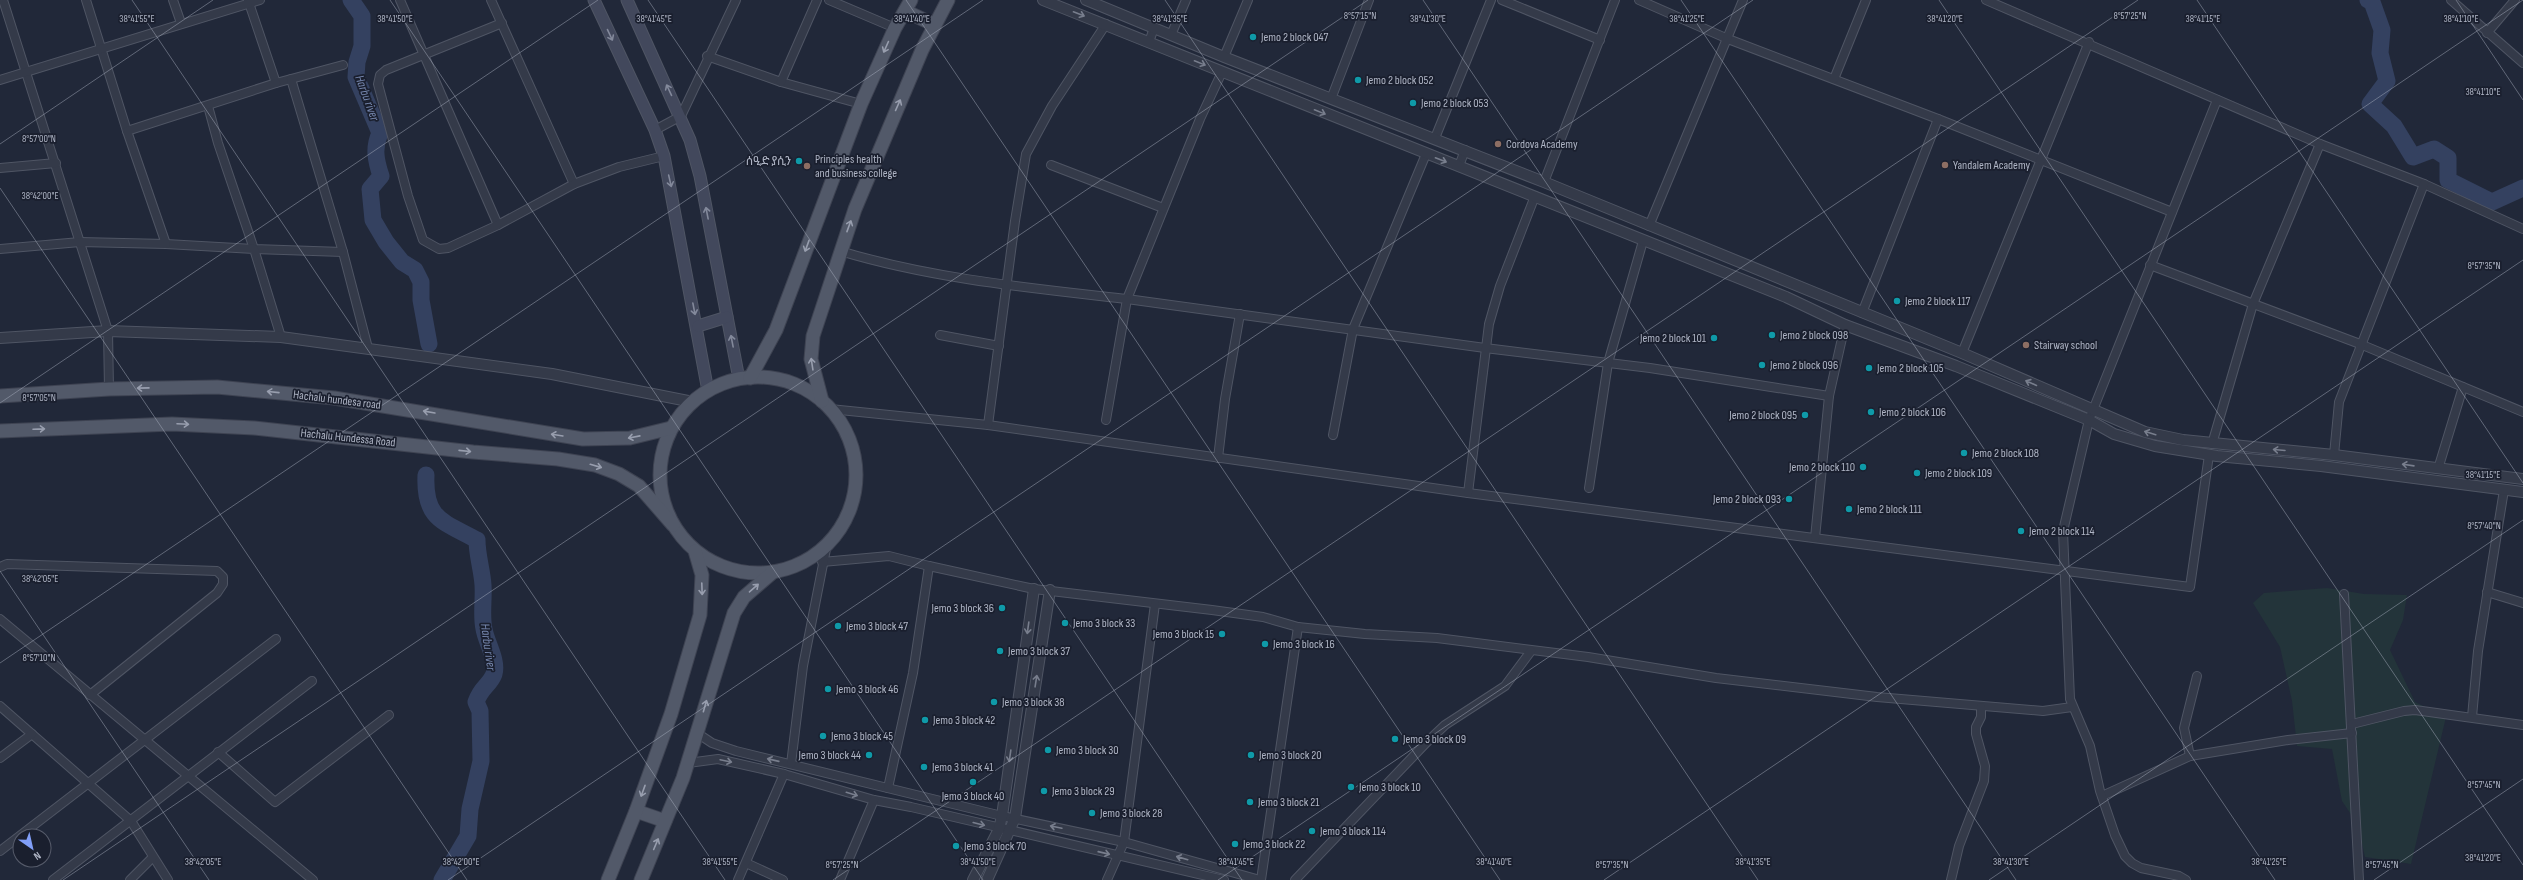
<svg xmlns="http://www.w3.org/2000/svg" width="2523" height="880" font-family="'Sofia Sans Condensed','Noto Sans Ethiopic',sans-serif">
  <rect width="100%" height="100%" fill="#212839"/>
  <path fill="#23343a" d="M2327,588l37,6 43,1 -4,25 -13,30 25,52 31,15 -35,147 -46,-7 -7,-32 -16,-24 -10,-52 -35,-3 -5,-45 -12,-54 -27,-44 11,-10z"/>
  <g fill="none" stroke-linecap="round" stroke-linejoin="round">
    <g stroke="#344160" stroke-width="17">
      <path d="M351,0l11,16v30l-5,16 -1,15 24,56c-7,15 -4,28 1,43l-11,13 3,31 13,22 16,20 13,8 6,12v18l8,44"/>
      <path d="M2368,0l4,2 10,28 -2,23 7,28 -17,23 24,22 19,31 21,-8 14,9v22l44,22 31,-14"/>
      <path d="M426,475c-2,44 16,46 51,65 0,15 5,30 6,45 1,15 -2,30 1,44 2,13 14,31 10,45 -4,11 -13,13 -18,28l4,9 1,50 -11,48 -2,27 -26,44"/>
    </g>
    <g stroke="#4f5564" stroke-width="10">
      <g id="minor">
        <path d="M3,0l105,331 1,58"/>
        <path d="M86,0l41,131"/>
        <path d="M173,0l8,23"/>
        <path d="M248,0l28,83 15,-4"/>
        <path d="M400,0l98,225"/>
        <path d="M491,0l83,184"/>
        <path d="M829,0l66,28"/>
        <path d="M1502,0l98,40"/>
        <path d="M1639,0l89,39 210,80 234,93"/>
        <path d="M1986,0l334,144 104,40 99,45"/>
        <path d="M2451,0l72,63"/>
        <path d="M502,23l-116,47 -6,5 -2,9 30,112 15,44 16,9 9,-1 50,-23 76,-41 45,-17 45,-11"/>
        <path d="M2487,33l28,-33"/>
        <path d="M1171,35l15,-35"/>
        <path d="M1149,42l5,-14"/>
        <path d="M707,56l74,26 80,22"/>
        <path d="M1224,57l24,-57"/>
        <path d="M343,65l-52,14 52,173 25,96"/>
        <path d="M1222,72l-22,47 -73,180 358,49 165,20 179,28"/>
        <path d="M1834,79l32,-79"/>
        <path d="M0,80l260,-80"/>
        <path d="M781,82l36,-82"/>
        <path d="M1331,99l38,-99"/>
        <path d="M208,106l10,37 36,106 89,3"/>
        <path d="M655,130l26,-14 55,-116"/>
        <path d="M1435,138l56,-138"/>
        <path d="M1051,165l112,43"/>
        <path d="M1459,166l6,-16"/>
        <path d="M0,168l56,-5"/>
        <path d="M1544,182l71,-182"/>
        <path d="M1649,226l94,-226"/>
        <path d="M166,244l88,5 27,88"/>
        <path d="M0,249l80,-7 86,2 -39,-113 149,-48"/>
        <path d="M840,251c93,28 190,37 287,48l-21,121"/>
        <path d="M2150,265l210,79 163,68"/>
        <path d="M1862,313l76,-194"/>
        <path d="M940,335l59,11"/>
        <path d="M1962,353l127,-311"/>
        <path d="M830,409l158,16 480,68 722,94 19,-132"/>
        <path d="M988,425l27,-204 11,-67 26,-48 54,-82"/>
        <path d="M1333,435l20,-106 73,-175"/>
        <path d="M2212,444l41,-140 67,-160"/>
        <path d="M2334,455l5,-53 85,-218"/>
        <path d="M1218,458l7,-59 15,-85"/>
        <path d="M2438,469l25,-82"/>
        <path d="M1589,488l19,-125 35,-122"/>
        <path d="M1468,493l21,-169 11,-38 35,-90"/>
        <path d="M1815,538l14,-142 16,-71"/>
        <path d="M822,562l67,-6 40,10"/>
        <path d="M0,567l7,-3 210,7 6,6v7l-6,9 -127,102"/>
        <path d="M2487,592l36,11"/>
        <path d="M2344,594l15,286"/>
        <path d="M0,619l313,261"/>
        <path d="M0,706l131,115 37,59"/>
        <path d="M2472,717l6,-66 26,-161"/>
        <path d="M2352,724l52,-13 11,-1 108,15"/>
        <path d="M697,733l15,10 24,8 266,65 122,26 136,38"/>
        <path d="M218,752l57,50 114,-87"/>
        <path d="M2190,756l-6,-28 13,-52"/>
        <path d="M0,758l32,-24"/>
        <path d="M688,763l30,-4 66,15 90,26 37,7 313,73"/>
        <path d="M791,764l12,-98 24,-122"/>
        <path d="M888,788l25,-115 16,-107 105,23 178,21 51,7 35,10 67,7 72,4 151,19 128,21 161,19 166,14 29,-4"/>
        <path d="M2102,796l88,-40 98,-16 64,-7"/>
        <path d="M0,851l276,-212"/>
        <path d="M746,863l37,17"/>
        <path d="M53,880l259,-199"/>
        <path d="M130,880l22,-22"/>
        <path d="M738,880l46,-106"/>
        <path d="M840,880l34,-80"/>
        <path d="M1107,880l17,-38 31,-238"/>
        <path d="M1261,880l37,-253"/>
        <path d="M1295,880l131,-137 19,-18 60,-39 26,-35"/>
        <path d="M1951,880l8,-34 25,-65 1,-15 -9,-32v-7l5,-10v-10"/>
        <path d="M2186,880l-7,-4 -38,-8 -9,-5 -7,-7 -10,-21 -15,-44 -10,-45 -20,-47 -7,-168 26,-111 128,-320"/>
      </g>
    </g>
    <g stroke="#4f5564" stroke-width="12">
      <g id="tertiary">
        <path d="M1043,0l743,297 59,28 111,41 133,54 25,14 41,12 62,10 104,10 202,26"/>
        <path d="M1086,0l138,57 320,125 418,171 183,79 38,8 151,15 189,24"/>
        <path d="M0,338l108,-7 173,6 271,37 141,28"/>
        <path d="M973,880l26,-51 3,-13 32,-227"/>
        <path d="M987,880l28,-62 35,-228"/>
      </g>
    </g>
    <g stroke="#4f5564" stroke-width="13">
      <g id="secondary">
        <path d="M594,0l61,130 9,26 44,235"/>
        <path d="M627,0l63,140 10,36 39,203"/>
        <path d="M698,326l29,-9"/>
      </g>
    </g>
    <g stroke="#3e4352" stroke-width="15">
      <g id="primary">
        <path d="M905,11l30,14"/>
        <circle cx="758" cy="475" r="98"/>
        <path d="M750,378l26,-48 85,-226 34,-76 16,-28"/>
        <path d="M0,396l109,-7 108,-2 117,11 249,41 47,-1 41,-10"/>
        <path d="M822,401l-11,-42 2,-23 42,-127 67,-159 26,-50"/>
        <path d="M0,431l172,-7 82,4 219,24 85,7 37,6 24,9 20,12 34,39"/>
        <path d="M636,811l29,10"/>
        <path d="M608,880l28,-69 35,-97 29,-99 2,-40 -7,-24"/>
        <path d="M641,880l42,-102 51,-165 10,-16 29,-25"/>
      </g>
    </g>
    <use href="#minor" stroke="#343a49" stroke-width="8"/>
    <use href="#tertiary" stroke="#343a49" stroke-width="10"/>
    <use href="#secondary" stroke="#42485c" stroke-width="11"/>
    <use href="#primary" stroke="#525969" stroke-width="13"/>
  </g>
  <defs><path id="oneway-shaft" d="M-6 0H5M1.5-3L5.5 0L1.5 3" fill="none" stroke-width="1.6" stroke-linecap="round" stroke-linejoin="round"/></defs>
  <g stroke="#787e8d">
    <use href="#oneway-shaft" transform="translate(1079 14) rotate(21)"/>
    <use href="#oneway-shaft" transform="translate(1200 63) rotate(22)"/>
    <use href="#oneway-shaft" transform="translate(1320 112) rotate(22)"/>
    <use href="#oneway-shaft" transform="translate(1441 160) rotate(21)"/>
    <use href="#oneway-shaft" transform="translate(2031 383) rotate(-156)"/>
    <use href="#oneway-shaft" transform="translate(2150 433) rotate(-163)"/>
    <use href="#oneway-shaft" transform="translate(2279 450) rotate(-175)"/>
    <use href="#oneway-shaft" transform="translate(2408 465) rotate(-172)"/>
    <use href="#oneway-shaft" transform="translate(1028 628) rotate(98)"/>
    <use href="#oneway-shaft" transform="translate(1036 681) rotate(-81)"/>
    <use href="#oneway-shaft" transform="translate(1010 756) rotate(98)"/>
    <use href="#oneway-shaft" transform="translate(773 760) rotate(-167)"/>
    <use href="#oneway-shaft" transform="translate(726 761) rotate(12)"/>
    <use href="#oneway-shaft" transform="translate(852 794) rotate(17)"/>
    <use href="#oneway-shaft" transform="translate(979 824) rotate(14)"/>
    <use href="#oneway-shaft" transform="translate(1056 827) rotate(-168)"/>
    <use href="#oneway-shaft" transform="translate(1104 853) rotate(13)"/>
    <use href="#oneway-shaft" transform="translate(1182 858) rotate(-164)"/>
  </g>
  <g stroke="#83899b">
    <use href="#oneway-shaft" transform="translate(610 35) rotate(65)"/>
    <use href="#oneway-shaft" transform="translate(669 90) rotate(-115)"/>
    <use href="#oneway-shaft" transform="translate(670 181) rotate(77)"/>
    <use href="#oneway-shaft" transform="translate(707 213) rotate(-101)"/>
    <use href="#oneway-shaft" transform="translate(694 309) rotate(79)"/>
    <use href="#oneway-shaft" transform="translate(732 341) rotate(-101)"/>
  </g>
  <g stroke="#989eae">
    <use href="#oneway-shaft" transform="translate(886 47) rotate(114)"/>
    <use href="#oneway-shaft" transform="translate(898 105) rotate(-66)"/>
    <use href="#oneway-shaft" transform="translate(849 226) rotate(-70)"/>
    <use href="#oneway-shaft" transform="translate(807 246) rotate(110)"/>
    <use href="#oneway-shaft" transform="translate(812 364) rotate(-99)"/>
    <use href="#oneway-shaft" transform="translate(143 388) rotate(179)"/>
    <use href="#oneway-shaft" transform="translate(273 392) rotate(-174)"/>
    <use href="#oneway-shaft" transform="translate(429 412) rotate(-170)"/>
    <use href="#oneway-shaft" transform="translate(183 424) rotate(3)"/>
    <use href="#oneway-shaft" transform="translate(39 429) rotate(-2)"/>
    <use href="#oneway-shaft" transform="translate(557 435) rotate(-171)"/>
    <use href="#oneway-shaft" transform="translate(634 437) rotate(169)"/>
    <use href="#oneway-shaft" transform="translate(465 451) rotate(6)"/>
    <use href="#oneway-shaft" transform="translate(596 466) rotate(16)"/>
    <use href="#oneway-shaft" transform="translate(754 588) rotate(-41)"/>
    <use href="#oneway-shaft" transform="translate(702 589) rotate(88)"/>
    <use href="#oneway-shaft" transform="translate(705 706) rotate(-74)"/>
    <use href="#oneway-shaft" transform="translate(643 791) rotate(110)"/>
    <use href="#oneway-shaft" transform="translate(656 844) rotate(-67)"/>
  </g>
  <path fill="none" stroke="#afb5c5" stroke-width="1" stroke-opacity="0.45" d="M132,0l593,880M390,0l593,880M648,0l594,880M906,0l594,880M1165,0l593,880M1423,0l593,880M1681,0l594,880M1939,0l584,865M2197,0l326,483M2456,0l67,100M0,144l213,-144M0,188l467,692M0,403l598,-403M0,571l209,309M0,663l983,-663M63,880l1305,-880M448,880l1305,-880M833,880l1305,-880M1218,880l1305,-880M1604,880l919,-620M1989,880l534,-360M2374,880l149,-101"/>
  <g fill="#0f9aa8" stroke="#1a1f2e" stroke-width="1.5">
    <circle cx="1253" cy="37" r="4"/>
    <circle cx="1358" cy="80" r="4"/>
    <circle cx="1413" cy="103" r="4"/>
    <circle cx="799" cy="161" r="4"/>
    <circle cx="1897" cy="301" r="4"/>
    <circle cx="1772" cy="335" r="4"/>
    <circle cx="1714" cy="338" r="4"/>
    <circle cx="1762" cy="365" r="4"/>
    <circle cx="1869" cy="368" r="4"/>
    <circle cx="1871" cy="412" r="4"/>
    <circle cx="1805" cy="415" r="4"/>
    <circle cx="1964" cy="453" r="4"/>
    <circle cx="1863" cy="467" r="4"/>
    <circle cx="1917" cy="473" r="4"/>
    <circle cx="1789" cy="499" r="4"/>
    <circle cx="1849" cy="509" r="4"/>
    <circle cx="2021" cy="531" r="4"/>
    <circle cx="1002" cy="608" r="4"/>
    <circle cx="1065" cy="623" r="4"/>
    <circle cx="838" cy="626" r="4"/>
    <circle cx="1222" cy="634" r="4"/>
    <circle cx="1265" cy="644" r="4"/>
    <circle cx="1000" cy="651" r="4"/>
    <circle cx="828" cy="689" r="4"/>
    <circle cx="994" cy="702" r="4"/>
    <circle cx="925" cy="720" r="4"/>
    <circle cx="823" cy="736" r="4"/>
    <circle cx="1395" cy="739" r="4"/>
    <circle cx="1048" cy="750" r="4"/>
    <circle cx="869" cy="755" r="4"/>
    <circle cx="1251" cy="755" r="4"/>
    <circle cx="924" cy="767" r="4"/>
    <circle cx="973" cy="782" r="4"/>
    <circle cx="1351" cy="787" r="4"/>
    <circle cx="1044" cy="791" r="4"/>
    <circle cx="1250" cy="802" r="4"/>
    <circle cx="1092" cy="813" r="4"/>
    <circle cx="1312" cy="831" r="4"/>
    <circle cx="1235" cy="844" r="4"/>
    <circle cx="956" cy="846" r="4"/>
  </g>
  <g fill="#8d6e63" stroke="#1a1f2e" stroke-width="1.5">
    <circle cx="1498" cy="144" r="4"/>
    <circle cx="1945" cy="165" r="4"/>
    <circle cx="807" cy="166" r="4"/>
    <circle cx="2026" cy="345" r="4"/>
  </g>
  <g text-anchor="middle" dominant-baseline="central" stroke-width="3.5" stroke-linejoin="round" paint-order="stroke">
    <g font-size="12" fill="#afb5c5" stroke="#1a1f2e" text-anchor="start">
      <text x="1261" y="37">Jemo 2 block 047</text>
      <text x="1366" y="80">Jemo 2 block 052</text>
      <text x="1421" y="103">Jemo 2 block 053</text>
      <text x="1506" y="144">Cordova Academy</text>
      <text x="815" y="159">Principles health<tspan x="815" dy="14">and business college</tspan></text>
      <text x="791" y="161" text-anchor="end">ሰዒድ ያሲን</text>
      <text x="1953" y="165">Yandalem Academy</text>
      <text x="1905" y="301">Jemo 2 block 117</text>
      <text x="1780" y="335">Jemo 2 block 098</text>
      <text x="1706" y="338" text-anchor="end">Jemo 2 block 101</text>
      <text x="2034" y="345">Stairway school</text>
      <text x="1770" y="365">Jemo 2 block 096</text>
      <text x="1877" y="368">Jemo 2 block 105</text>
      <text x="1879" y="412">Jemo 2 block 106</text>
      <text x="1797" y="415" text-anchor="end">Jemo 2 block 095</text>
      <text x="1972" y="453">Jemo 2 block 108</text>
      <text x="1855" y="467" text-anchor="end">Jemo 2 block 110</text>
      <text x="1925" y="473">Jemo 2 block 109</text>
      <text x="1781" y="499" text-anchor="end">Jemo 2 block 093</text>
      <text x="1857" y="509">Jemo 2 block 111</text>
      <text x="2029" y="531">Jemo 2 block 114</text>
      <text x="994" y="608" text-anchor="end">Jemo 3 block 36</text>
      <text x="1073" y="623">Jemo 3 block 33</text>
      <text x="846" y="626">Jemo 3 block 47</text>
      <text x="1214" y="634" text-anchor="end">Jemo 3 block 15</text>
      <text x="1273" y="644">Jemo 3 block 16</text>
      <text x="1008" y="651">Jemo 3 block 37</text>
      <text x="836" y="689">Jemo 3 block 46</text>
      <text x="1002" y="702">Jemo 3 block 38</text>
      <text x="933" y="720">Jemo 3 block 42</text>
      <text x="831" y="736">Jemo 3 block 45</text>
      <text x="1403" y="739">Jemo 3 block 09</text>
      <text x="1056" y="750">Jemo 3 block 30</text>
      <text x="861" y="755" text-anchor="end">Jemo 3 block 44</text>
      <text x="1259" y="755">Jemo 3 block 20</text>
      <text x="932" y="767">Jemo 3 block 41</text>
      <text x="1359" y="787">Jemo 3 block 10</text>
      <text x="1052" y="791">Jemo 3 block 29</text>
      <text x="973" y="796" text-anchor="middle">Jemo 3 block 40</text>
      <text x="1258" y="802">Jemo 3 block 21</text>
      <text x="1100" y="813">Jemo 3 block 28</text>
      <text x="1320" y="831">Jemo 3 block 114</text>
      <text x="1243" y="844">Jemo 3 block 22</text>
      <text x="964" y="846">Jemo 3 block 70</text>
    </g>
    <g font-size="12" fill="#afb5c5" stroke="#1a1f2e">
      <text transform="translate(337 400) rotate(7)">Hachalu hundesa road</text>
      <text transform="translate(348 438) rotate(6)">Hachalu Hundessa Road</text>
    </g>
    <g font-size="13" font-style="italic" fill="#7687ae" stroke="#1a1f2e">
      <text transform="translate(367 98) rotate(70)">Harbu river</text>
      <text transform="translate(488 647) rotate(82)">Harbu river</text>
    </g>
  </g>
  <g font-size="10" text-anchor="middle" fill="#afb5c5" stroke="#1a1f2e" stroke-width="3.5" stroke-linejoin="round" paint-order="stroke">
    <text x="2130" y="19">8°57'25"N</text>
    <text x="1360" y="19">8°57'15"N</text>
    <text x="137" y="22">38°41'55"E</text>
    <text x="395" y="22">38°41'50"E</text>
    <text x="654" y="22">38°41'45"E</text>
    <text x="912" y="22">38°41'40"E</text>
    <text x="1170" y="22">38°41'35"E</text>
    <text x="1428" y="22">38°41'30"E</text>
    <text x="1687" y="22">38°41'25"E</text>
    <text x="1945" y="22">38°41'20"E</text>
    <text x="2203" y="22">38°41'15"E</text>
    <text x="2461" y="22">38°41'10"E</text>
    <text x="2483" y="95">38°41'10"E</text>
    <text x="39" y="142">8°57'00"N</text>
    <text x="40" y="199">38°42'00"E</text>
    <text x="2484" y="269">8°57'35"N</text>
    <text x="39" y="401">8°57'05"N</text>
    <text x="2483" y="478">38°41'15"E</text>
    <text x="2484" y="529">8°57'40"N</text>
    <text x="40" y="582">38°42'05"E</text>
    <text x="39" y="661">8°57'10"N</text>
    <text x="2484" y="788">8°57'45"N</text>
    <text x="2483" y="861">38°41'20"E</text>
    <text x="203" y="865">38°42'05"E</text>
    <text x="461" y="865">38°42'00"E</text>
    <text x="720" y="865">38°41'55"E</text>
    <text x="978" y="865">38°41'50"E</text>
    <text x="1236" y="865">38°41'45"E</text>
    <text x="1494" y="865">38°41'40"E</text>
    <text x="1753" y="865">38°41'35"E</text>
    <text x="2011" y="865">38°41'30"E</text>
    <text x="2269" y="865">38°41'25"E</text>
    <text x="842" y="868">8°57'25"N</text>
    <text x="1612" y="868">8°57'35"N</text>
    <text x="2382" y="868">8°57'45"N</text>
  </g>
  <g transform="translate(32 848) rotate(146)"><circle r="19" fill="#1a1f2e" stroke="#565b6a"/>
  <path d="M0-3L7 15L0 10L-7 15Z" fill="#819ff8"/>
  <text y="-6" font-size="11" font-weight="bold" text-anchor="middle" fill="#afb5c5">N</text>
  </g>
</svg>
